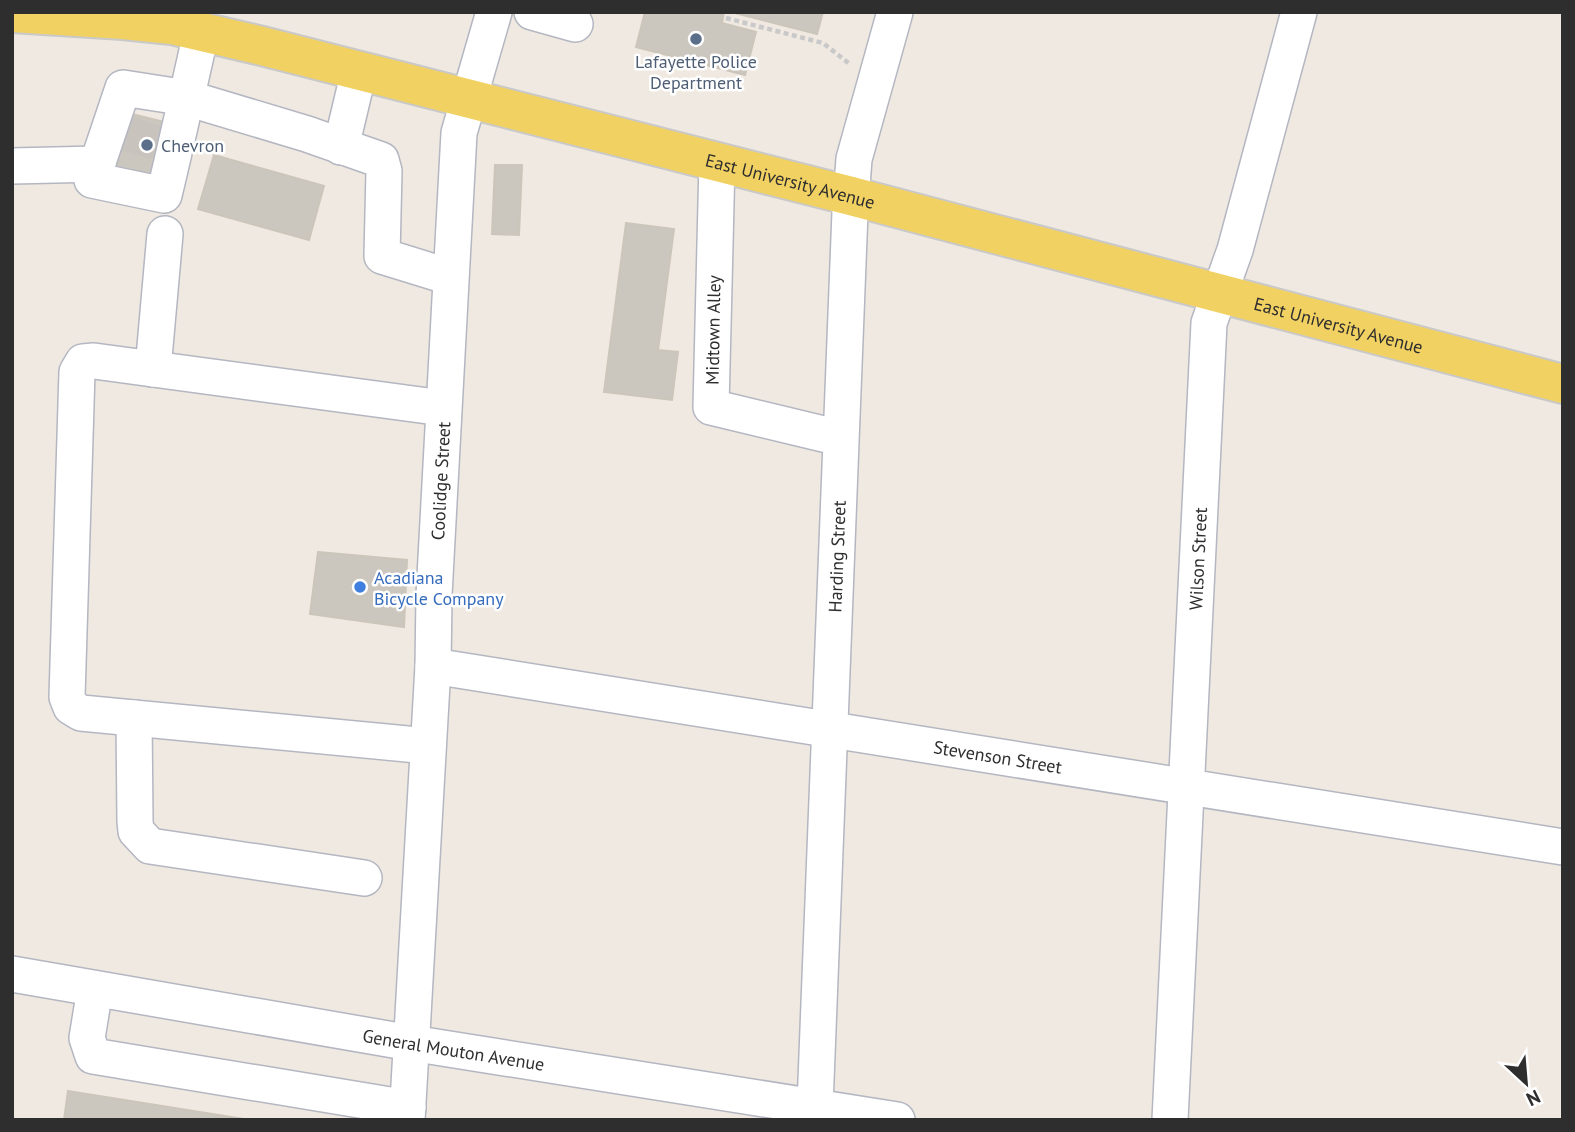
<svg xmlns="http://www.w3.org/2000/svg" width="1575" height="1132" font-family="'PT Sans',sans-serif">
  <rect width="100%" height="100%" fill="#efe9e1"/>
  <g fill="#cbc7bf" stroke="#cbc5ba" stroke-width="2">
    <path d="M645,12h79l-2,11 34,9 -11,43 -109,-28z"/>
    <path d="M731,12h92l-6,22z"/>
    <path d="M128,113l44,11 -15,59 -44,-11z"/>
    <path d="M214,155l110,31 -15,54 -111,-31z"/>
    <path d="M495,165h27l-3,70 -27,-1z"/>
    <path d="M626,223l48,6 -16,121 20,2 -6,48 -68,-8z"/>
    <path d="M318,552l89,8 -3,67 -94,-13z"/>
    <path d="M68,1091l182,29h-186z"/>
  </g>
  <g fill="none" stroke-linecap="round" stroke-linejoin="round">
    <path stroke="#c8c4bd" stroke-width="35" stroke-dasharray="35 18" stroke-linecap="butt" d="M123,132l43,14"/>
    <g stroke="#b4b7c1" stroke-width="38">
      <g id="minor">
        <path d="M532,12l43,12"/>
        <path d="M201,33c-12,54 -24,108 -37,162l-72,-15 31,-92 64,10 120,36 74,26 3,11 -2,85 68,21"/>
        <path d="M341,147l18,-76"/>
        <path d="M717,162l-6,245 129,31"/>
        <path d="M12,166l86,-2"/>
        <path d="M153,369l12,-135"/>
        <path id="s1" d="M433,666l1130,181"/>
        <path d="M134,718l1,103 1,10 14,15 214,32"/>
        <path d="M428,746l-347,-33 -10,-6 -4,-10 10,-325 6,-10 11,-1 349,47"/>
        <path id="s2" d="M12,974l399,69 486,77"/>
        <path d="M95,989l-8,49 6,18 315,52"/>
        <path id="s3" d="M815,1106l35,-894 4,-53 41,-147"/>
        <path id="s4" d="M407,1120l26,-454 1,-71 25,-462 35,-121"/>
        <path id="s5" d="M1170,1120l39,-797 26,-73 64,-238"/>
      </g>
    </g>
    <g stroke="#c9c9c9" stroke-width="42">
      <g id="major">
        <path id="s6" d="M12,13l111,7 49,5 90,21 589,150 712,188"/>
      </g>
    </g>
    <path stroke="#c9c9c9" stroke-width="4.5" stroke-dasharray="5 3.5" stroke-linecap="butt" d="M726,18l97,25 28,22"/>
    <use href="#minor" stroke="#fff" stroke-width="35"/>
    <use href="#major" stroke="#f2d163" stroke-width="38"/>
  </g>
  <g fill="#5c6f8a" stroke="#fff" stroke-width="2.5">
    <circle cx="696" cy="39" r="7"/>
    <circle cx="147" cy="145" r="7"/>
  </g>
  <circle fill="#3f7fe0" stroke="#fff" stroke-width="2.5" cx="360" cy="587" r="7"/>
  <g text-anchor="middle" dominant-baseline="central" stroke-width="5" stroke-linejoin="round" paint-order="stroke">
    <g font-size="18" fill="#4e5e75" stroke="#fff">
      <text x="696" y="61">Lafayette Police<tspan x="696" dy="21">Department</tspan></text>
      <text x="161" y="145" text-anchor="start">Chevron</text>
    </g>
    <g font-size="18" fill="#2e2e2e" stroke="#fff">
      <text stroke="none"><textPath href="#s6" startOffset="798">East University Avenue</textPath></text>
      <text stroke="none"><textPath href="#s6" startOffset="1365">East University Avenue</textPath></text>
      <text transform="translate(713 330) rotate(-89)">Midtown Alley</text>
      <text stroke="none"><textPath href="#s4" startOffset="640">Coolidge Street</textPath></text>
      <text stroke="none"><textPath href="#s3" startOffset="550">Harding Street</textPath></text>
      <text stroke="none"><textPath href="#s5" startOffset="562">Wilson Street</textPath></text>
      <text stroke="none"><textPath href="#s1" startOffset="572">Stevenson Street</textPath></text>
      <text stroke="none"><textPath href="#s2" startOffset="448">General Mouton Avenue</textPath></text>
    </g>
    <g font-size="18" fill="#366cbe" stroke="#fff" text-anchor="start">
      <text x="374" y="577">Acadiana<tspan x="374" dy="21">Bicycle Company</tspan></text>
    </g>
  </g>
  <rect width="1575" height="1132" fill="none" stroke="#2e2e2e" stroke-width="28"/>
  <g transform="translate(1526 1083) rotate(154)" stroke="#ffffff" stroke-width="5" paint-order="stroke">
  <path d="M0-5L12 26L0 18L-12 26Z" fill="#2e2e2e"/>
  <text y="-10" font-size="19" font-weight="bold" text-anchor="middle" fill="#2e2e2e">N</text>
  </g>
</svg>
